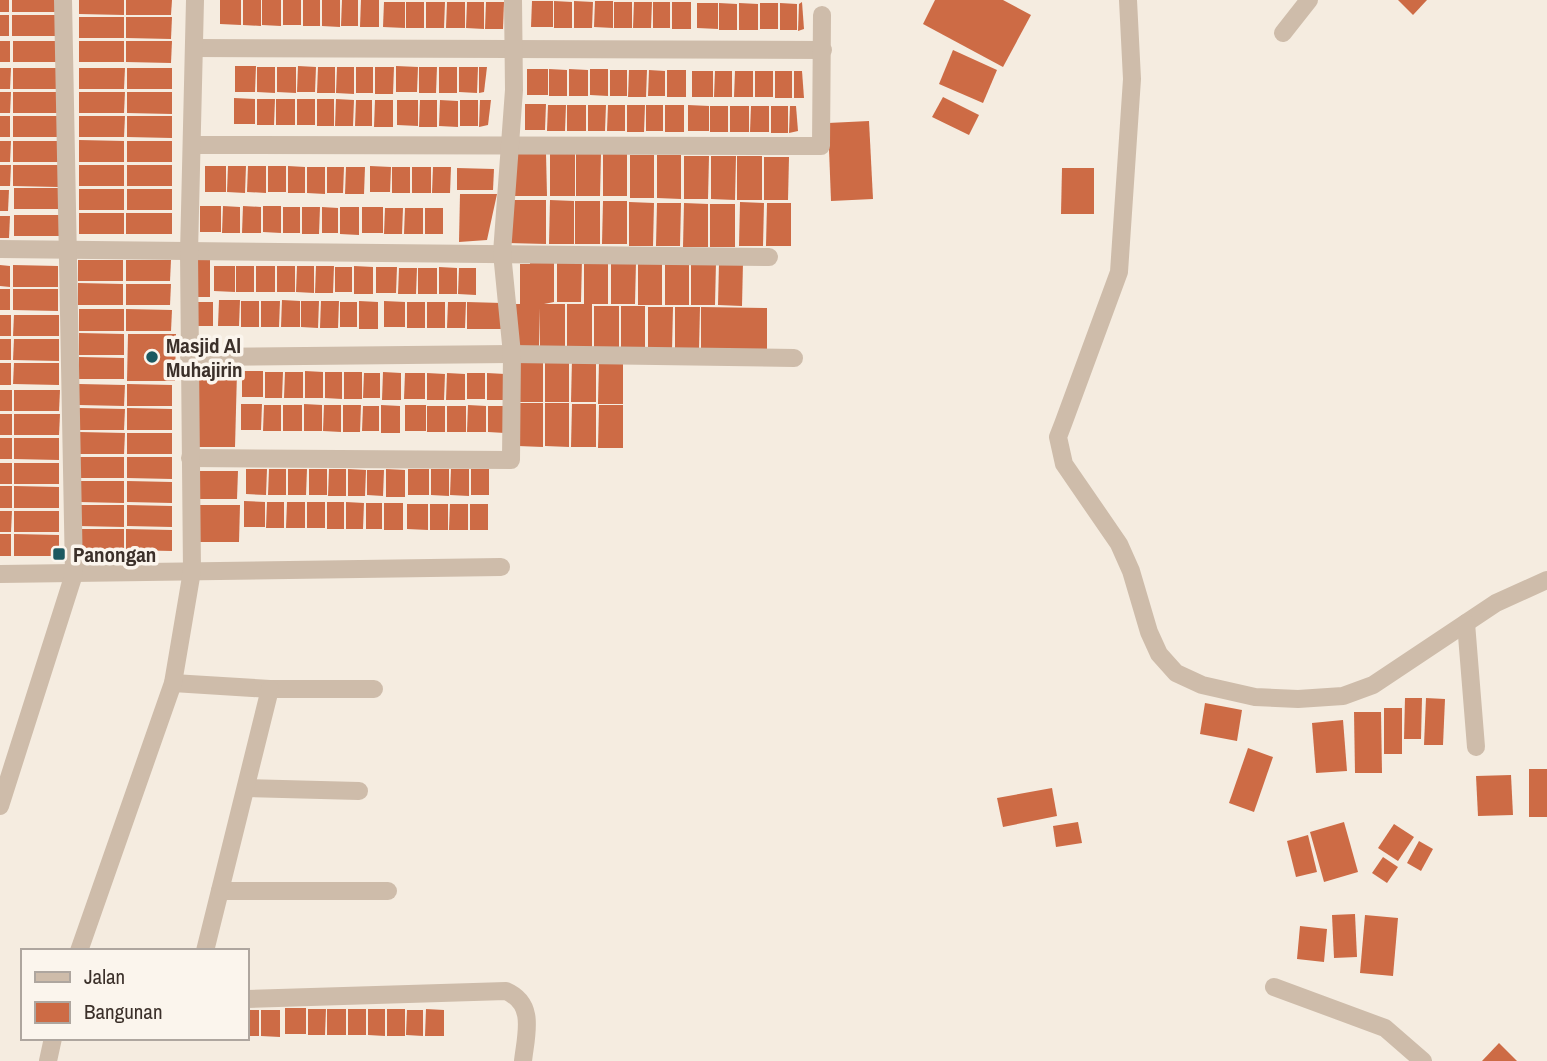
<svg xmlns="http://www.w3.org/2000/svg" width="1547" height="1061" font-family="'Archivo Narrow',sans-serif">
  <rect width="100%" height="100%" fill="#f5ece0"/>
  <g fill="#cd6b45">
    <rect x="0" y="0" width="9" height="12"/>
    <rect x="12" y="0" width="45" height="12"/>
    <path d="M79,0h45v15l-45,-1z"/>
    <path d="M126,0h46l-1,15h-45z"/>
    <path d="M220,0h21v25l-21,-1z"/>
    <path d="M243,0h18v26l-18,-1z"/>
    <path d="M262,0h19v26l-19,-1z"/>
    <rect x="283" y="0" width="18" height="25"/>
    <rect x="303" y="0" width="17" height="26"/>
    <path d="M322,0h18v27l-18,-1z"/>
    <path d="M342,0h16v26h-17z"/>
    <path d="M361,0h18v27h-19z"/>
    <path d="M935,0h68l28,15 -28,52 -80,-43z"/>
    <path d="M1398,0h29l-14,15z"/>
    <path d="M532,1h21v26h-22z"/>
    <path d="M554,1l18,1v26h-18z"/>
    <path d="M574,1l19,1 -1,26h-18z"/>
    <path d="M595,1h18v27l-19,-1z"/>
    <path d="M384,2h21v26l-22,-1z"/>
    <rect x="406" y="2" width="18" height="26"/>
    <path d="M426,2h19l-1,26h-18z"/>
    <path d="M447,2h18v26h-19z"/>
    <path d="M467,2h17v27l-18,-1z"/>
    <path d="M486,2h18l-1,27h-18z"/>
    <rect x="614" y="2" width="18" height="26"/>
    <path d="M634,2h18l-1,26h-18z"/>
    <rect x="653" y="2" width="17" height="26"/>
    <rect x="672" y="2" width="19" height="27"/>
    <path d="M802,2l2,27 -6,2 1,-27z"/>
    <path d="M697,3h21v26l-21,-1z"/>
    <path d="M719,3l18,1v26h-18z"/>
    <path d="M739,3l19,1v26h-19z"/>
    <rect x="760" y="3" width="18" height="26"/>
    <path d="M780,3l17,1v26h-17z"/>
    <rect x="0" y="15" width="9" height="21"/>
    <rect x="12" y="15" width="45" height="21"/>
    <rect x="79" y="17" width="45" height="21"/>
    <path d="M126,17h46l-1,22 -45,-1z"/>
    <rect x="0" y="41" width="10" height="21"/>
    <path d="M13,41h45l-1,21h-44z"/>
    <rect x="79" y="41" width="45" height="21"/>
    <path d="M126,41h46l-1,22 -45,-1z"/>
    <path d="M953,50l44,20 -14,33 -44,-19z"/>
    <path d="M235,66h21l-1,26h-20z"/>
    <path d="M298,66l18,1 -1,25h-18z"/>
    <path d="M396,66l22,1 -1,25h-21z"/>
    <path d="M257,67h18v26l-18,-1z"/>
    <path d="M277,67h19v26l-19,-1z"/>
    <path d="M318,67h17v26h-18z"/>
    <path d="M337,67h17v27l-18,-1z"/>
    <rect x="356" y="67" width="17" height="26"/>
    <path d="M375,67h19l-1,27h-18z"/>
    <path d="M419,67h18l-1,26h-17z"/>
    <rect x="439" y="67" width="18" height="26"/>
    <path d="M459,67h19l-1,26 -18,-1z"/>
    <path d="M479,67h8l-3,25 -5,1z"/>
    <path d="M0,68h11l-1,21h-10z"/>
    <rect x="13" y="68" width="45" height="21"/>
    <path d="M79,68h46l-1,21h-45z"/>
    <rect x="127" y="68" width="45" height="21"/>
    <rect x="527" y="69" width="21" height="26"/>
    <path d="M549,69l18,1v26h-18z"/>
    <path d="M569,69l19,1v26h-19z"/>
    <path d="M590,69h18v27l-18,-1z"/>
    <rect x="610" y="70" width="17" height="26"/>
    <path d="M629,70h18l-1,27h-18z"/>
    <path d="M649,70l16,1v25h-17z"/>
    <rect x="667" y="70" width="19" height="27"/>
    <rect x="692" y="71" width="21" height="26"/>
    <path d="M715,71h17v26h-18z"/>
    <path d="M735,71h18v26h-19z"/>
    <rect x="755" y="71" width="18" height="26"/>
    <rect x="775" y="71" width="17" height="27"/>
    <path d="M794,71h8l2,27h-10z"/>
    <path d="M0,92h11l-1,21h-10z"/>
    <rect x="13" y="92" width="45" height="21"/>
    <path d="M79,92h46l-1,21h-45z"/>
    <path d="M127,92h45v22l-45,-1z"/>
    <path d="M943,97l36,18 -10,20 -37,-18z"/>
    <path d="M234,98l21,1v25h-21z"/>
    <path d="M257,99h18l-1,26h-17z"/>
    <rect x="276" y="99" width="19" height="26"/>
    <rect x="297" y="99" width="18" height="26"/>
    <rect x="317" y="99" width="17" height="27"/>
    <path d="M336,99l18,1 -1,26h-18z"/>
    <path d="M356,100h16v26h-17z"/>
    <path d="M375,100h18v27h-19z"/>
    <path d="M397,100h21v26l-21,-1z"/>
    <path d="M420,100h17v27h-18z"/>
    <path d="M440,100l18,1v26l-19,-1z"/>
    <rect x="460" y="100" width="18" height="26"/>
    <path d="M480,100h11l-3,25 -9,2z"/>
    <path d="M525,104h21l-1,26h-20z"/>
    <path d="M548,105h18l-1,26h-18z"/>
    <rect x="567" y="105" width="19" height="26"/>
    <path d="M588,105h18l-1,26h-17z"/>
    <path d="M608,105h17v26h-18z"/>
    <path d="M627,105h18l-1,27h-17z"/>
    <rect x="646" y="105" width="17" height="26"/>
    <rect x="665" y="105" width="19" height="27"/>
    <path d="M688,105l21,1v25h-21z"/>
    <rect x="710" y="106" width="18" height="26"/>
    <rect x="730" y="106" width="19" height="26"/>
    <path d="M751,106h18v26h-19z"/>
    <rect x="771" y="106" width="17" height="27"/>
    <path d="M790,106h6l2,25 -9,2z"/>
    <rect x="0" y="116" width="10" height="21"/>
    <rect x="13" y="116" width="45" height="21"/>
    <path d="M79,116h46l-1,21h-45z"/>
    <path d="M127,116h45v22l-45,-1z"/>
    <path d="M869,121l4,78 -42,2 -3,-78z"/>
    <path d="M79,140l45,1v21h-45z"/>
    <path d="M0,141h11l-1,21h-10z"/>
    <rect x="13" y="141" width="45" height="21"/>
    <rect x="127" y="141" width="45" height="21"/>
    <path d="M510,153h36l1,43h-36z"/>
    <rect x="550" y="153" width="25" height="43"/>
    <path d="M576,153h25l-1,43h-24z"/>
    <rect x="603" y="153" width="24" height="43"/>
    <rect x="630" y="155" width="24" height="43"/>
    <path d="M657,155h24v44l-24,-1z"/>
    <path d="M684,156h25l-1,43h-24z"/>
    <path d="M711,156h25l-1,44 -24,-1z"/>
    <rect x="737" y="156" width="25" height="44"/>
    <path d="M764,157h25l-1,43h-24z"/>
    <path d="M0,165h11l-1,21h-10z"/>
    <path d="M13,165h45v22l-45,-1z"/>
    <rect x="79" y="165" width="45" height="21"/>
    <rect x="127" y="165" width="45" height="21"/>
    <rect x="205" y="166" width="21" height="26"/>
    <path d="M228,166h18l-1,27 -18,-1z"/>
    <path d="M248,166h18v27l-19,-1z"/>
    <rect x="268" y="166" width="18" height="26"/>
    <path d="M288,166l17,1v26h-17z"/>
    <path d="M370,166l21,1 -1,25h-20z"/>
    <path d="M307,167h18v27l-18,-1z"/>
    <path d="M327,167h17l-1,26h-16z"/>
    <path d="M346,167h19l-1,27h-19z"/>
    <rect x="392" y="167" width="18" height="26"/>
    <rect x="412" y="167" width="19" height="26"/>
    <path d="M433,167h18l-1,26h-18z"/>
    <path d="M457,168l37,1 -1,21h-36z"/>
    <path d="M1062,168h32v46h-33z"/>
    <path d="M14,188h46l-1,21h-45z"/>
    <rect x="79" y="189" width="45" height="21"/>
    <rect x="127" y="189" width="45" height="21"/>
    <path d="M0,190h9l-1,21h-8z"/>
    <path d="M460,194h37l-10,46 -28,2z"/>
    <path d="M509,200h37v44l-38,-1z"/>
    <path d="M550,200l24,1v43h-25z"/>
    <rect x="575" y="201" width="25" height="43"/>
    <path d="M603,201h24v43h-25z"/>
    <path d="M629,202l25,1 -1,43h-24z"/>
    <path d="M740,202l24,1 -1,43h-24z"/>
    <path d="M657,203h24l-1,43h-24z"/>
    <path d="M684,203l24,1v43h-25z"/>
    <path d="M767,203h24v43h-25z"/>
    <rect x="710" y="204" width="25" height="43"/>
    <rect x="200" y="206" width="21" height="26"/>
    <path d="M223,206l17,1v26h-18z"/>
    <path d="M243,206l18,1v26h-19z"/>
    <path d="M263,206h18v27l-18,-1z"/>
    <rect x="283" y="207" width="17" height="26"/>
    <path d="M302,207h18l-1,27h-17z"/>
    <path d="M322,207l16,1v25h-16z"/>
    <path d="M340,207h19v28l-19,-1z"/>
    <rect x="362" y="207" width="21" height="26"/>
    <path d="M385,208h18l-1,26h-18z"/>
    <path d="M405,208h18v26h-19z"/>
    <rect x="425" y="208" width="18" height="26"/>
    <rect x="79" y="213" width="45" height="21"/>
    <rect x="126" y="213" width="46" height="21"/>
    <rect x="14" y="215" width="46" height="21"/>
    <path d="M0,216h10l-1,22h-9z"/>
    <path d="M530,258h24v44l-10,2h21v43h-25v-39l-1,39h-25v-43h6v-40h10z"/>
    <rect x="192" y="259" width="18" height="38"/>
    <path d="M557,259h25l-1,43h-24z"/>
    <rect x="78" y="260" width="45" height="21"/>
    <path d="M126,260h45l-1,21h-44z"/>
    <path d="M584,261h24v43h-16v44l-25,-1v-43h17z"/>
    <path d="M611,261h25l-1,43h-24z"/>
    <rect x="638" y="261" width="24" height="44"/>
    <path d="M665,261l24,1v43h-24z"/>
    <path d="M691,262h25l-1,43h-24z"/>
    <path d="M719,262h24l-1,44 -24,-1z"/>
    <path d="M0,265l10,1v21l-10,-1z"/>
    <path d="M13,265l45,1v21h-45z"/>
    <path d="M214,266h21v26l-21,-1z"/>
    <rect x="236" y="266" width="18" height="26"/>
    <rect x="256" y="266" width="19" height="26"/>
    <rect x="277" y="266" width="18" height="26"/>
    <path d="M297,266h17v27l-18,-1z"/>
    <path d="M316,266h18l-1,27h-18z"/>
    <path d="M354,266l19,1v27h-19z"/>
    <rect x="335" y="267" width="17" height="25"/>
    <path d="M376,267h21l-1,26h-20z"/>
    <path d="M439,267l18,1v26h-18z"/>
    <path d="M399,268h18l-1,26h-18z"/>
    <rect x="418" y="268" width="19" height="26"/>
    <path d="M459,268h17v27l-18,-1z"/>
    <path d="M78,283l45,1v21h-45z"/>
    <path d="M126,284h45l-1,21h-44z"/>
    <rect x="0" y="289" width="10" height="21"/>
    <path d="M13,289h45v22l-45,-1z"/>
    <path d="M219,300h21l-1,26h-21z"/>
    <path d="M282,300l18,1v26h-19z"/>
    <rect x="241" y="301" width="18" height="26"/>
    <path d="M261,301h19l-1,26h-18z"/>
    <path d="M301,301h18l-1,27 -17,-1z"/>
    <path d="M321,301h18l-1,27h-18z"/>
    <path d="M359,301l19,1v27h-19z"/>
    <path d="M384,301l21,1v25h-21z"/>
    <rect x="193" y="302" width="20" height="24"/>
    <rect x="340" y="302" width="17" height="25"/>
    <rect x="407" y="302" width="18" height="26"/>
    <rect x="427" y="302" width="18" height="26"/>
    <path d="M448,302h18l-1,26h-18z"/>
    <path d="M467,302l35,1v26h-35z"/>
    <rect x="594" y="306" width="25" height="43"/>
    <rect x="621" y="306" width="24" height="43"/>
    <path d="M648,307h25l-1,43h-24z"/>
    <path d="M675,307h25l-1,43h-24z"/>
    <path d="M701,307l66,1v42h-66z"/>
    <rect x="79" y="309" width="45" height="22"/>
    <path d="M126,309l46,1 -1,21h-45z"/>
    <rect x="0" y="315" width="11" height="21"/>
    <path d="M14,315h45v21h-46z"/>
    <path d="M79,333l45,1v21h-45z"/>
    <path d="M128,334h48l-1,47h-48z"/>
    <rect x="0" y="339" width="11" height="21"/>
    <path d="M14,339h45v22l-46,-1z"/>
    <path d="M79,357l45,1v21h-45z"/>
    <path d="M519,358l24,1v43h-25z"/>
    <path d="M545,358l24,1v43h-24z"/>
    <path d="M572,359h24v43h-25z"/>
    <path d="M599,361h24v43h-25z"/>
    <rect x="0" y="363" width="11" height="22"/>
    <path d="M14,363h45v22l-46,-1z"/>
    <path d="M195,371l42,1 -2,75h-41z"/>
    <rect x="242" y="371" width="21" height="26"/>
    <path d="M305,371l18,1v26h-18z"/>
    <path d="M265,372h18l-1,26h-17z"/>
    <path d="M285,372h18v26h-19z"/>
    <path d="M325,372h17v27l-17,-1z"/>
    <rect x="344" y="372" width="18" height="27"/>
    <path d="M383,372l18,1v27h-19z"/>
    <path d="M364,373h16v25h-17z"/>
    <path d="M405,373h20v26h-21z"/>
    <path d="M427,373l18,1 -1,26h-17z"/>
    <path d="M447,373l18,1v26h-19z"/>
    <rect x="467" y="373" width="18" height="26"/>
    <path d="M487,373l18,1 -1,26h-17z"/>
    <path d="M79,384l46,1 -1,21 -45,-1z"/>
    <path d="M127,384l45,1v21h-45z"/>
    <rect x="0" y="390" width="12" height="21"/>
    <path d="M14,390h46l-1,21h-45z"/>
    <path d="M519,403h24v44l-25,-1z"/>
    <path d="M545,403h24v44l-24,-1z"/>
    <path d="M241,404h21l-1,26h-20z"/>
    <path d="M304,404l18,1v26h-18z"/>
    <path d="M572,404h24v43h-25z"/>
    <path d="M264,405h17v26h-18z"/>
    <rect x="283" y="405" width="19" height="26"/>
    <path d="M324,405h17v27l-18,-1z"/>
    <path d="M343,405h18l-1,27h-17z"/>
    <path d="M381,405l19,1v27h-19z"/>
    <rect x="405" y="405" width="21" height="26"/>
    <path d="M468,405l18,1v26h-19z"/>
    <path d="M599,405h24v43h-25z"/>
    <path d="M363,406h16v25h-17z"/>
    <rect x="427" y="406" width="18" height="26"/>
    <rect x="447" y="406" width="19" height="26"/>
    <path d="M488,406h17v27l-17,-1z"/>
    <path d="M79,408l46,1 -1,21h-45z"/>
    <path d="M127,408l45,1v21h-45z"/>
    <rect x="0" y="414" width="12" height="21"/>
    <path d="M14,414h46l-1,21h-45z"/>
    <path d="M79,432l46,1 -1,21h-45z"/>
    <rect x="127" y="433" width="45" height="21"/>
    <rect x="0" y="438" width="12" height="21"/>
    <path d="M14,438h45v22l-45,-1z"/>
    <rect x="79" y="457" width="45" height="21"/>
    <path d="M127,457h45v22l-45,-1z"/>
    <rect x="0" y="463" width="12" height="21"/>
    <rect x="14" y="463" width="45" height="21"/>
    <path d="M246,469h21l-1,26 -20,-1z"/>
    <path d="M269,469h17v26h-18z"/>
    <path d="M288,469h19l-1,26h-18z"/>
    <rect x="309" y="469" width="18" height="26"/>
    <path d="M329,469h17v27h-18z"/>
    <path d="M348,469l18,1 -1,26h-17z"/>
    <path d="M386,469l19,1v27h-19z"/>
    <rect x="408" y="469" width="21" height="26"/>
    <path d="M431,469h18v27l-18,-1z"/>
    <path d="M451,469h18v27l-19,-1z"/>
    <rect x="471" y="469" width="18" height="26"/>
    <path d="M367,470h17l-1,26 -16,-1z"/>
    <path d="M197,471h41l-1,28h-41z"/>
    <path d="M79,481h45v22l-45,-1z"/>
    <path d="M127,481l45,1v21l-45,-1z"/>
    <rect x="0" y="486" width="12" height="22"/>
    <path d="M14,486l45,1v21h-45z"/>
    <path d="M244,501l21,1v25h-21z"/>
    <path d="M267,502h17v26h-18z"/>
    <path d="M287,502h18v26h-19z"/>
    <rect x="307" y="502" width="18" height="26"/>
    <rect x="327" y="502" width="17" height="27"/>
    <path d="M346,502l18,1 -1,26h-17z"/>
    <rect x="366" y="503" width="16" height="26"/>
    <rect x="384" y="503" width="19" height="27"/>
    <path d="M407,504h21v26l-21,-1z"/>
    <rect x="430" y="504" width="18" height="26"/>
    <path d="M450,504h18v26h-19z"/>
    <rect x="470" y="504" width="18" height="26"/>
    <path d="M79,505h45v22l-45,-1z"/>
    <path d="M127,505l45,1v21l-45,-1z"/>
    <path d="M200,505h40l-1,37h-39z"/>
    <path d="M0,511h12l-1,21h-11z"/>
    <rect x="14" y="511" width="45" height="21"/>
    <path d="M79,529h45v22l-45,-1z"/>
    <path d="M126,529l46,1v21l-46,-1z"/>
    <rect x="0" y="534" width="11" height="22"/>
    <path d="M14,534l45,1v21h-45z"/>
    <path d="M1405,698h17l-1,41h-17z"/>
    <path d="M1426,698l19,1 -2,46h-19z"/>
    <path d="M1205,703l37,7 -5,31 -37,-7z"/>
    <rect x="1384" y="708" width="18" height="46"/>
    <path d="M1354,712h27l1,61h-27z"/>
    <path d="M1343,720l4,51 -31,2 -4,-50z"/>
    <path d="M1248,748l25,9 -19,55 -25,-9z"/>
    <rect x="1529" y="769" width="18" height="48"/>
    <path d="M1511,775l2,40 -35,1 -2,-40z"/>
    <path d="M1052,788l5,28 -54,11 -6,-29z"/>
    <path d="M1078,822l4,21 -26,4 -3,-21z"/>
    <path d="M1344,822l14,50 -34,10 -14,-50z"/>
    <path d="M1394,824l20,13 -16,24 -20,-13z"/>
    <path d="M1308,835l9,37 -21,5 -9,-36z"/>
    <path d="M1419,841l14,8 -12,22 -14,-8z"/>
    <path d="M1383,857l15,10 -11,16 -15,-10z"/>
    <path d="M1355,914l2,43 -23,1 -2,-43z"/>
    <path d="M1365,915l33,3 -5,58 -33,-3z"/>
    <path d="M1300,926l27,3 -3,33 -27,-3z"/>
    <rect x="285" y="1008" width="21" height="26"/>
    <path d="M308,1009h18l-1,26h-17z"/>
    <rect x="327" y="1009" width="19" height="26"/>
    <rect x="348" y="1009" width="18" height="26"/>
    <path d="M368,1009h17v27l-17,-1z"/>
    <rect x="387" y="1009" width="18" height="27"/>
    <path d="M426,1009l18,1v26h-19z"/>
    <rect x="247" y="1010" width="12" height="26"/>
    <path d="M261,1010h19v27l-19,-1z"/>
    <path d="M407,1010h16v26l-17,-1z"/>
    <path d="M1499,1043l18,18h-35z"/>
  </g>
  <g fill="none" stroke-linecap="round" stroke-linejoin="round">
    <g stroke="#cebcaa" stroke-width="18">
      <path d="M1128,0l4,79 -13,193 -56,152 -5,13 6,27 55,80 12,27 18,61 10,22 17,19 26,12 53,12 43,2 45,-3 30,-11 123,-82 51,-23"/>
      <path d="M1283,33l26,-33"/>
      <path d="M194,48l629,2"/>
      <path d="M192,145l629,1 1,-131"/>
      <path d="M0,249l769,8"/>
      <path d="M189,357l323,-3 282,4"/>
      <path d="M190,458l321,2 1,-106 -10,-101 12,-163 -1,-90"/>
      <path d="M0,574l501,-7"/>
      <path d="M1466,623l10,124"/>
      <path d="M173,683l97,6h104"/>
      <path d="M246,788l113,3"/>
      <path d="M0,806l74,-232 -11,-574"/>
      <path d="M220,891h168"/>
      <path d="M79,951l94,-268 19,-112 -3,-318 6,-253"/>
      <path d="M205,951l65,-262"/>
      <path d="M1274,987l111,41 38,33"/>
      <path d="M247,999l259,-8c30,13 20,43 17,70"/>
      <path d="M48,1061l5,-23"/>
    </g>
  </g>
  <g fill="#1c5960" stroke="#fbf5ed" stroke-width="2.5">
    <circle cx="152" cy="357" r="7"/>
    <rect x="52" y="547" width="14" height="14" rx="3.5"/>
  </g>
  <g text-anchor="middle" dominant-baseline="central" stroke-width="7" stroke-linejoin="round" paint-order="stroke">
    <g font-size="21" font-weight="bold" fill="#3b302a" stroke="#fbf5ed" text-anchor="start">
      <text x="166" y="345">Masjid Al<tspan x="166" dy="24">Muhajirin</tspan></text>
      <text x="73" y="554">Panongan</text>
    </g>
  </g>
  <rect x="21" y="949" width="228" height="91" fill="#fbf5ed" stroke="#aea69f" stroke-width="2"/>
  <rect x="35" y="972" width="35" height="10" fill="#cebcaa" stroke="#aea69f" stroke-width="2"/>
  <text x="84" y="984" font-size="21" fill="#3b302a">Jalan</text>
  <rect x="35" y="1002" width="35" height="21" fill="#cd6b45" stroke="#aea69f" stroke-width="2"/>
  <text x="84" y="1019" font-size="21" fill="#3b302a">Bangunan</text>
</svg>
